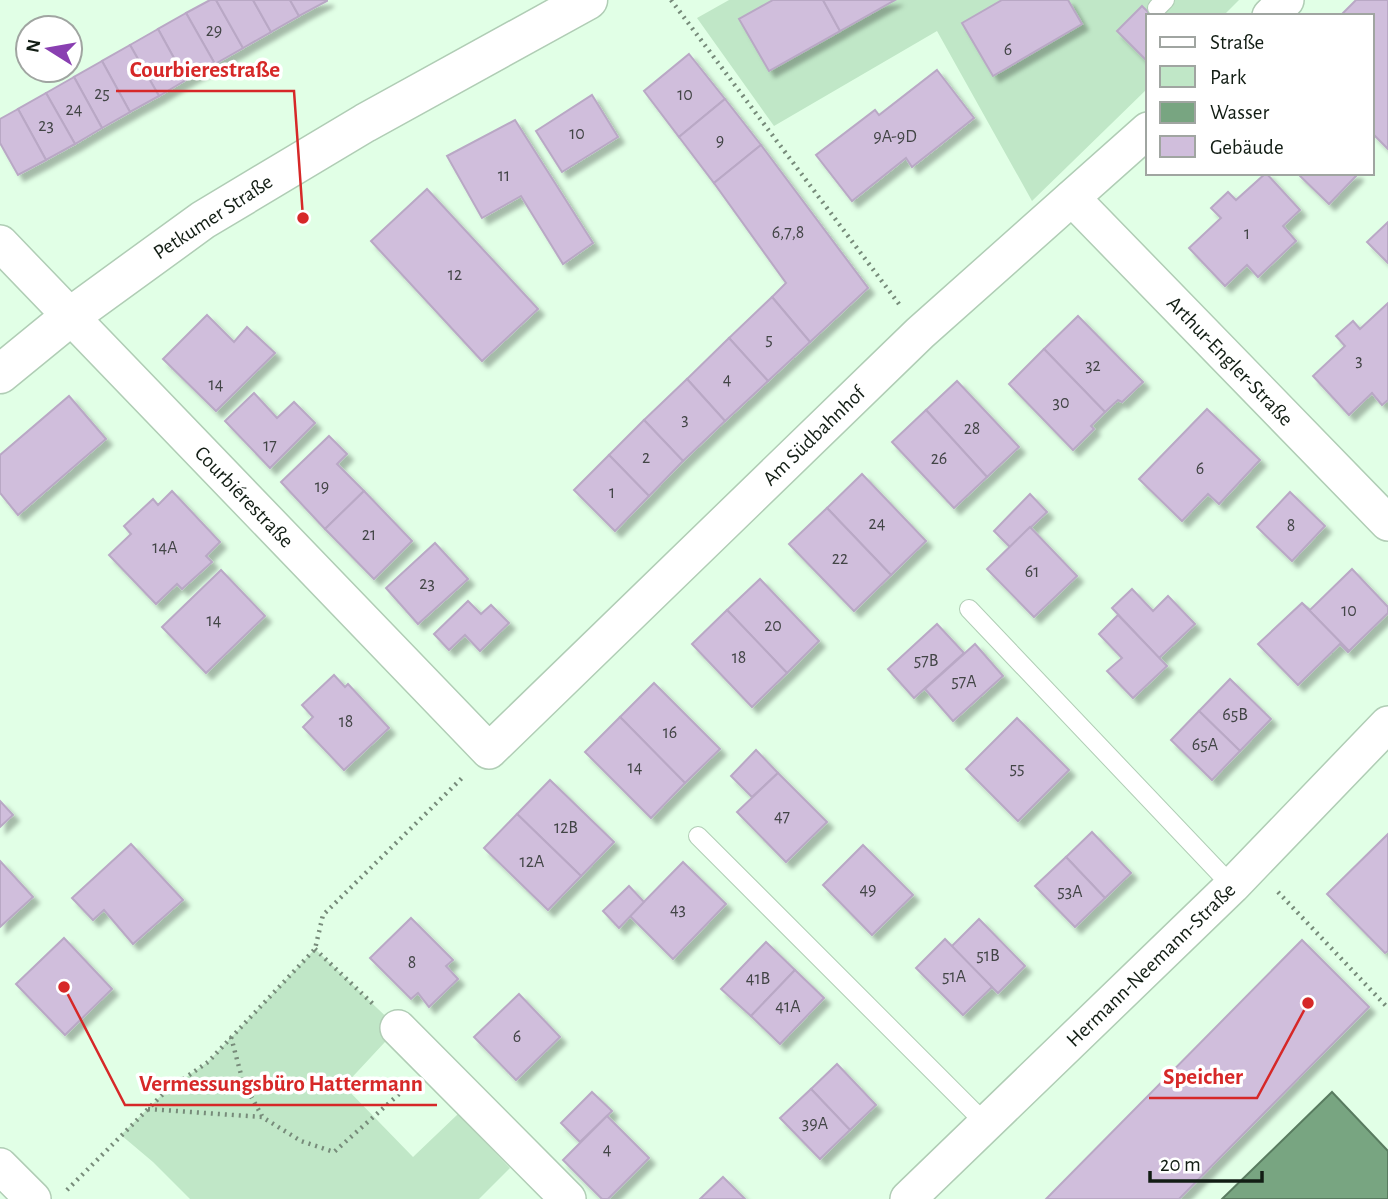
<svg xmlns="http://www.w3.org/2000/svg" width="1388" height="1199" font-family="'Alegreya Sans',sans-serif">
  <defs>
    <filter id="shadow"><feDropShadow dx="6" dy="6" stdDeviation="2" flood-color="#0004"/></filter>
  </defs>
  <rect width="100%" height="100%" fill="#e1ffe6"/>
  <g fill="#c0e7c7">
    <path d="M729,0h510l-16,16h-75v72l-116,113 -95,-170 -163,95 -77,-108z"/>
    <path d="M315,949l83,79 -54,58 69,71 45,-43 52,54 -31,31h-289l-37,-37 -32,-27 45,-44 42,-29z"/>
  </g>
  <path fill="#78a581" stroke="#597c60" stroke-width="2" d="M1332,1092l56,59v48h-166z"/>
  <g fill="#d0bedc" stroke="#b9a8c5" stroke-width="2" filter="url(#shadow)">
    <path d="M210,0h6l27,48 -28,16 -29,-51z"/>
    <path d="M216,0h37l18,32 -28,16z"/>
    <path d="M253,0h37l9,16 -28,16z"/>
    <path d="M290,0h37v1l-28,15z"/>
    <path d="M773,0h50l17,31 -71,40 -30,-52z"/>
    <path d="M823,0h72l-55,31z"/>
    <path d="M1002,0h66l14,24 -89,52 -31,-53z"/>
    <path d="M1356,0h32v149l-16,-16v-117h-32z"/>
    <path d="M1142,6l10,10h-4v46l-31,-31z"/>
    <path d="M186,13l29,51 -29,16 -28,-51z"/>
    <path d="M158,29l28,51 -27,16 -29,-51z"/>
    <path d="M130,45l29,51 -29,16 -28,-51z"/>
    <path d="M689,54l36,45 -46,38 -35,-46z"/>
    <path d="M102,61l28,51 -28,16 -28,-51z"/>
    <path d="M937,70l37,48 -62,49 -6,-9 -54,43 -36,-46 59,-45 4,5z"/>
    <path d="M74,77l28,51 -27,16 -29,-51z"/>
    <path d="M46,93l29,51 -29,16 -28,-51z"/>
    <path d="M592,95l26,42 -56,35 -26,-41z"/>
    <path d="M725,99l36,46 -47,38 -35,-46z"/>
    <path d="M18,109l28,51 -28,15 -18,-32v-24z"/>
    <path d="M515,120l78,123 -30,21 -42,-68 -39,22 -35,-62z"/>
    <path d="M761,145l107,143 -58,54 -38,-45 14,-14 -72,-100z"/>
    <path d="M1266,173l34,37 -17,16 13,15 -38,36 -11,-12 -22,21 -36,-38 32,-30 -10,-10 17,-16 8,8z"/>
    <path d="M1297,173h59l1,2 -28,29z"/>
    <path d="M427,189l111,120 -56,52 -111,-120z"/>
    <path d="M1388,222v41l-21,-21z"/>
    <path d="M772,297l38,45 -42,39 -39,-43z"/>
    <path d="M1388,303v97l-6,5 -10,-12 -23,22 -36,-39 32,-30 -9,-10 17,-15 7,8z"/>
    <path d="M207,315l27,27 13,-15 28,26 -59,58 -53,-52z"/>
    <path d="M1078,316l65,66 -21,20 -4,-2 -13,12 -61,-63z"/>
    <path d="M729,338l39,43 -43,40 -38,-42z"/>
    <path d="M1044,349l61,63 -14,14 3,3 -21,21 -64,-66z"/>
    <path d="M687,379l38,42 -42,40 -39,-41z"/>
    <path d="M957,381l62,66 -32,30 -61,-67z"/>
    <path d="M254,393l23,25 17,-16 21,21 -45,45 -45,-47z"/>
    <path d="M69,396l37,43 -88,76 -18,-22v-38z"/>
    <path d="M1207,409l53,51 -41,44 -11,-10 -26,27 -43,-42z"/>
    <path d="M926,410l61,67 -33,31 -62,-66z"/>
    <path d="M644,420l39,41 -34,35 -40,-41z"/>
    <path d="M329,436l18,18 -10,10 27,27 -39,38 -44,-47z"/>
    <path d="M609,455l40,41 -34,35 -41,-41z"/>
    <path d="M862,474l64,67 -35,34 -64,-67z"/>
    <path d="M172,491l48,51 -14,14 6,6 -30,27 -5,-5 -21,20 -47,-49 22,-21 -7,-8 29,-27 5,6z"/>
    <path d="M364,491l48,50 -38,38 -49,-50z"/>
    <path d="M1290,492l35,34 -33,35 -35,-34z"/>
    <path d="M1030,494l17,18 -37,35 -16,-16z"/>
    <path d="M827,508l64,67 -37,36 -65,-67z"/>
    <path d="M1030,527l47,49 -43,41 -47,-48z"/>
    <path d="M435,543l33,36 -50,45 -32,-36z"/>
    <path d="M1352,569l36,38v6l-39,38 -47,-48 8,7z"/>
    <path d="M221,570l44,46 -59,57 -44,-46z"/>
    <path d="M760,579l59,62 -32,32 -60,-63z"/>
    <path d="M1132,589l21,22 15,-15 27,28 -36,34 -47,-50z"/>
    <path d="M468,601l13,13 10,-9 18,18 -29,28 -15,-16 -16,15 -15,-16z"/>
    <path d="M1302,603l47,48 -1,1 -8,-8 -42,41 -40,-41z"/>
    <path d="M727,610l60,63 -35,34 -60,-63z"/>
    <path d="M1118,615l49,51 -34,32 -26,-27 15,-13 -23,-24z"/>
    <path d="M937,624l27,29 -50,45 -26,-29z"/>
    <path d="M975,644l28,32 -50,45 -28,-32z"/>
    <path d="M334,675l11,12 3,-3 41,44 -45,42 -41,-43 10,-10 -11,-12z"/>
    <path d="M1230,679l41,40 -31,32 -41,-40z"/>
    <path d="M654,683l66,66 -35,34 -65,-66z"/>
    <path d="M1199,711l41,40 -28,29 -41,-40z"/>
    <path d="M620,717l65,66 -34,35 -66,-66z"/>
    <path d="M1017,718l52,52 -51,51 -52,-52z"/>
    <path d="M756,750l22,23 -26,24 -21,-21z"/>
    <path d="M778,773l49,49 -41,40 -49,-50z"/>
    <path d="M550,780l64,62 -33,34 -64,-62z"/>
    <path d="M0,801l13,14 -13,12z"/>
    <path d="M517,814l64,62 -33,34 -64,-62z"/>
    <path d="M1092,832l39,41 -26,25 -39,-41z"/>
    <path d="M1388,834v117l-3,2 -58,-59z"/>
    <path d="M131,844l52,56 -50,44 -29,-34 -11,10 -21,-22z"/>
    <path d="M863,845l50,50 -41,40 -49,-50z"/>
    <path d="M1066,857l39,41 -30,29 -40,-41z"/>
    <path d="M0,861l33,36 -33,30z"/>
    <path d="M683,862l43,42 -53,55 -43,-43z"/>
    <path d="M629,886l15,16 -25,26 -16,-17z"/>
    <path d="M411,918l42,42 -7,6 12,13 -29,28 -11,-14 -7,6 -41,-41z"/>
    <path d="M979,919l46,47 -27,27 -47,-46z"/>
    <path d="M64,938l48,51 -47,46 -49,-51z"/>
    <path d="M945,939l47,48 -29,28 -47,-47z"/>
    <path d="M1302,940l67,67 -190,192h-133z"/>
    <path d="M766,942l29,28 -44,46 -30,-27z"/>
    <path d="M795,970l29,28 -44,46 -29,-28z"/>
    <path d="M519,994l41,43 -44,43 -42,-43z"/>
    <path d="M837,1064l39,41 -26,25 -39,-41z"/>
    <path d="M811,1089l39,41 -30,29 -40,-41z"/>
    <path d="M592,1092l20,19 -32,31 -19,-19z"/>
    <path d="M607,1116l42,42 -41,41h-6l-39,-39z"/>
    <path d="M723,1177l22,22h-45z"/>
  </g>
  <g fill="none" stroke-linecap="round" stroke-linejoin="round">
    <g stroke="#b0cdb5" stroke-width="20">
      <g id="lane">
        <path d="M1157,8l8,-8"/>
        <path d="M969,609l263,277"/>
        <path d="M698,836l289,289"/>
      </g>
    </g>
    <g stroke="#b0cdb5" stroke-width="38">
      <g id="street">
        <path d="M1270,16l16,-16"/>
        <path d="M1072,198l316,325"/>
        <path d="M0,243l489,508 431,-418 228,-203"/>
        <path d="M398,1028l170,171"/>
        <path d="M0,1166l33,33"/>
        <path d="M908,1199l324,-313 156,-162"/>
      </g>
    </g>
    <g stroke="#b0cdb5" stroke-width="41">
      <path id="secondary" d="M0,374l71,-58 132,-96 162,-97 223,-123"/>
    </g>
    <g stroke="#778b7a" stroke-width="4.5" stroke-dasharray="2 5" stroke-linecap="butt">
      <path d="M671,0l228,304"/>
      <path d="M1278,892l110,116"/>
      <path d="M315,949l58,55"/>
      <path d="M231,1037l12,45 19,34"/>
      <path d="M148,1109l114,8 39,24 33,11 73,-65"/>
      <path d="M67,1190l99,-99 42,-29 107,-113 8,-34 141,-139"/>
    </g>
    <use href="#lane" stroke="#fff" stroke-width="18"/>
    <use href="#street" stroke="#fff" stroke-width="35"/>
    <use href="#secondary" stroke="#fff" stroke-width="38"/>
  </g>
  <g text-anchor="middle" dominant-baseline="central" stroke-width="7" stroke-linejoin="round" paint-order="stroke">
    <g font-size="18" fill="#424546">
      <text x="214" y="31">29</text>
      <text x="1008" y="50">6</text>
      <text x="102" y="94">25</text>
      <text x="685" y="95">10</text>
      <text x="74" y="110">24</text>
      <text x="46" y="126">23</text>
      <text x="577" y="134">10</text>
      <text x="895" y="137">9A-9D</text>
      <text x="720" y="141">9</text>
      <text x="504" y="176">11</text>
      <text x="788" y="233">6,7,8</text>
      <text x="1247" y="234">1</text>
      <text x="455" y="275">12</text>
      <text x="769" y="340">5</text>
      <text x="1359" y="361">3</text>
      <text x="1093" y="366">32</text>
      <text x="727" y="380">4</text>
      <text x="216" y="385">14</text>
      <text x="1061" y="403">30</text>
      <text x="685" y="420">3</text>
      <text x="972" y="429">28</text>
      <text x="270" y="446">17</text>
      <text x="646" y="458">2</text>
      <text x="939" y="459">26</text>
      <text x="1200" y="469">6</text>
      <text x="322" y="487">19</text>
      <text x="612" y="493">1</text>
      <text x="877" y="524">24</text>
      <text x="1291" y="526">8</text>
      <text x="369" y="535">21</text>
      <text x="165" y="548">14A</text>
      <text x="840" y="559">22</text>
      <text x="1032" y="572">61</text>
      <text x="427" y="584">23</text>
      <text x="1349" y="611">10</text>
      <text x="214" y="621">14</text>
      <text x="773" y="626">20</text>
      <text x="739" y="658">18</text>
      <text x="926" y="661">57B</text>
      <text x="964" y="682">57A</text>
      <text x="1235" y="715">65B</text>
      <text x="346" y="722">18</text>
      <text x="670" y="733">16</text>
      <text x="1205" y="745">65A</text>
      <text x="635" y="768">14</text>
      <text x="1017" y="769">55</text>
      <text x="782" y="817">47</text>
      <text x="566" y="828">12B</text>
      <text x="532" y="862">12A</text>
      <text x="868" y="890">49</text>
      <text x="1070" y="892">53A</text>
      <text x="678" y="910">43</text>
      <text x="988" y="956">51B</text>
      <text x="412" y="963">8</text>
      <text x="954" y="977">51A</text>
      <text x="758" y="979">41B</text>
      <text x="788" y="1007">41A</text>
      <text x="517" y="1037">6</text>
      <text x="815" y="1124">39A</text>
      <text x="607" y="1150">4</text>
    </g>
    <g font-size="21" fill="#121d14" stroke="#fff">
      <text transform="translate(213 217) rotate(-33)">Petkumer Straße</text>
      <text transform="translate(1230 361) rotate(46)">Arthur-Engler-Straße</text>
      <text transform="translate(814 436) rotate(-44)">Am Südbahnhof</text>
      <text transform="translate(244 497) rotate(46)">Courbiérestraße</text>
      <text transform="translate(1151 965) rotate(-44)">Hermann-Neemann-Straße</text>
    </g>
  </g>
  <path fill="none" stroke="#d62828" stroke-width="2.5" d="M303 218L294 91H116M1308 1003L1257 1098H1149M64 987L125 1105H437"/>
  <g fill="#d62828" stroke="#fff" stroke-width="2.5">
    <circle cx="303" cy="218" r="7"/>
    <circle cx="1308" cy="1003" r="7"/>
    <circle cx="64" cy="987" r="7"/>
  </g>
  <g font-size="23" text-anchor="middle" font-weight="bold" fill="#d62828" stroke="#fff" stroke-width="7" stroke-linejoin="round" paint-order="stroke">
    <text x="205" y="77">Courbierestraße</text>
    <text x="1203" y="1084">Speicher</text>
    <text x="281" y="1091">Vermessungsbüro Hattermann</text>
  </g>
  <rect x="1146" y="14" width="228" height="161" fill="#ffffff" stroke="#a0a5a1" stroke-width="2"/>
  <rect x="1160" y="37" width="35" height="10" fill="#ffffff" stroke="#a0a5a1" stroke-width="2"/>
  <text x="1210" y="49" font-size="21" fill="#121d14">Straße</text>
  <rect x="1160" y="66" width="35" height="21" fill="#c0e7c7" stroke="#a0a5a1" stroke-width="2"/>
  <text x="1210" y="84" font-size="21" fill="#121d14">Park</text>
  <rect x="1160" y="102" width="35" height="21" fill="#78a581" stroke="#a0a5a1" stroke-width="2"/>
  <text x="1210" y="119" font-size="21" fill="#121d14">Wasser</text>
  <rect x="1160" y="136" width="35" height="21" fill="#d0bedc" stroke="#a0a5a1" stroke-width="2"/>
  <text x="1210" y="154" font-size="21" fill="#121d14">Gebäude</text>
  <g transform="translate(49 49) rotate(281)"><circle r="33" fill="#ffffff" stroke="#a0a5a1" stroke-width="2"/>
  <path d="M0-5L12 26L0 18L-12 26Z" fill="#893fb1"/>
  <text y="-10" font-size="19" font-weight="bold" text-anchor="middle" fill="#121d14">N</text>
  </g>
  <path d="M1150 1171v10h112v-10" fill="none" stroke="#121d14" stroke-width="3.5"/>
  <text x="1160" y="1171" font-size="21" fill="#121d14" stroke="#ffffff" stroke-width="5" paint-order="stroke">20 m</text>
</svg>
